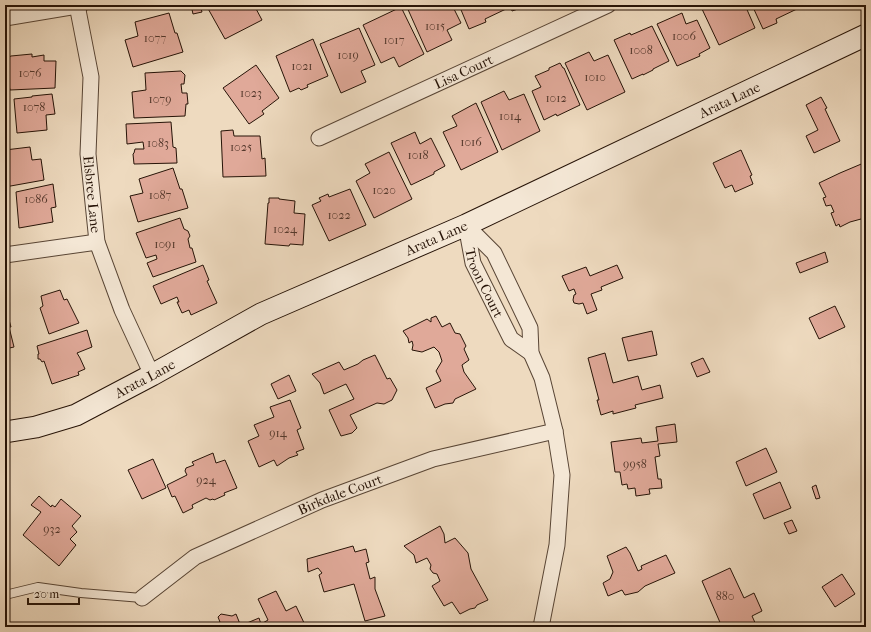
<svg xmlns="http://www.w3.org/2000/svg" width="871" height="632" font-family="'IM FELL French Canon',serif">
  <rect width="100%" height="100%" fill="#eedabf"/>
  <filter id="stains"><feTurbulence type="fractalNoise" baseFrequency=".005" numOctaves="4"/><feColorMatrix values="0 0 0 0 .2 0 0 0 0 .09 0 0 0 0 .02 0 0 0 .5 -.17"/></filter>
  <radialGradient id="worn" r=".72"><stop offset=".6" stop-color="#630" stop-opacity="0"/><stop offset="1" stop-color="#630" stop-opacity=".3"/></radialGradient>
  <g fill="#e0a999" stroke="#261307">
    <path d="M191,5h9l2,7 -9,2z"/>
    <path d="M206,5h48l8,15 -37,19z"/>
    <path d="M406,5h46l9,18 -14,7 5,10 -25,12z"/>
    <path d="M459,5h45l2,4 -21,10 1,3 -17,7z"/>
    <path d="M510,5h14l-1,1 1,1 -12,4z"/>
    <path d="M710,5h35l10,23 -36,17 -17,-36 8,-3z"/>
    <path d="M752,5h45l2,3 -23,11 1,4 -14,6z"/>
    <path d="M401,7l23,47 -25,13 -5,-10 -13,6 -18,-38z"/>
    <path d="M169,13l6,20h2l6,19 -50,15 -8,-27 13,-4 -3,-14z"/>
    <path d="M682,13l4,11 11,-4 13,28 -11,6 1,2 -23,10 -20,-42z"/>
    <path d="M652,26l17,35 -16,8v1l-10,5v-1l-11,5 -18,-39 16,-7 1,2z"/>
    <path d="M359,28l16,37 -14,6 5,11 -25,11 -21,-49z"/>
    <path d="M313,39l15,37 -21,9 1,2 -7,3 -2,-2 -9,4 -14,-36z"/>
    <path d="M589,52l5,9 14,-6 17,37 -38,18 -22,-47z"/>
    <path d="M32,54v3l12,-2v6h12l-1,27 -45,2 -1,-5h-4v-26l6,-3z"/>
    <path d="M560,63l3,5h1l16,37 -23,11 -1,-2 -12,6 -12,-29 9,-4 -6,-11 14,-6v-2z"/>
    <path d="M256,65l23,33 -17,13 2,3 -15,10 -26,-36z"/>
    <path d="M181,71l4,4 -1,9h-3l1,9h5l1,11h-2l-1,12 -51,2 -2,-26 14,-2 -1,-17z"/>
    <path d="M504,91l5,9 15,-6 16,37 -38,19 -21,-48z"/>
    <path d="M52,94l3,20 -9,1 1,15 -30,3 -3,-34 18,-2v-1z"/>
    <path d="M821,97l6,11 -2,1 15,32 -26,12 -8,-17 12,-6 -12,-25z"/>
    <path d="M476,103l22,49 -37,18 -18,-38 14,-6 -5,-10z"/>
    <path d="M171,122l2,25 3,1 1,15 -43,1 -1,-10 1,-1 1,-4h9l-1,-7 -16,2 -1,-20z"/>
    <path d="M233,130l1,6h26l2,23 3,-1 1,18 -43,1 -2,-46z"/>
    <path d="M415,132l5,12 11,-6 14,28 -11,6v2l-23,11 -20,-42z"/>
    <path d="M30,147l2,13 9,-1 3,21 -39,7v-37z"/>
    <path d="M741,150l11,25 -2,1 3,8 -18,8 -3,-7 -7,3 -12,-25z"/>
    <path d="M389,152l23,47 -38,19 -18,-37 14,-8 -5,-9z"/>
    <path d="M866,162v54l-5,3 -11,3 -10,5 -1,-3 -3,2 -5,-13 3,-1 -3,-7 -5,1 -3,-8 3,-1 -7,-14 21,-10z"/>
    <path d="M173,168l7,21h2l6,19 -50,14 -8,-26 13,-3 -4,-14z"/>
    <path d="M53,184l3,23 -5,1 2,14 -34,6 -3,-36z"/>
    <path d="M350,189l16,36 -37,16 -17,-36 9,-4 -2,-3 9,-4 1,3z"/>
    <path d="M269,198h10v1l16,2 -1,12 11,1 -2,31 -13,-1 -1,2 -24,-2 3,-41h1z"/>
    <path d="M180,218l4,11 4,2 2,5 -2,3 2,9h2l4,14 -43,15 -6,-14 10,-4 -1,-4 -10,3 -10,-25z"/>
    <path d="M825,252l3,10 -28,11 -4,-10z"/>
    <path d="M203,265l6,15 -2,1 10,22 -26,12 -2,-5 -7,3 -5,-11h2l-2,-5 -16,7 -8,-18z"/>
    <path d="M617,265l6,13 -22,9 1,3 -11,4 6,16 -10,4 -4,-11 -4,1 -5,-1 -1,-3 1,-5 2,-1 -2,-5 -5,2 -7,-15 24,-9 4,9z"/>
    <path d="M60,290l4,10 3,-1 12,24 -30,11 -9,-26 3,-2 -2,-10z"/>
    <path d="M835,306l10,21 -26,12 -10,-21z"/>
    <path d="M5,309h1l5,18h-2l5,20 -9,2z"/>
    <path d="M436,316l6,11 8,-4 5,10 5,1 6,12 -2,3 5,11 -7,5 2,7 12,17 -21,10 -2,4 -8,1 -10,4 -9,-20 15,-7 -5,-10 6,-10 -3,-9 -5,-5 -12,5 -10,-2 1,-5 -1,-4 -3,2 -1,-5 -5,-7 24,-12 4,3v-4z"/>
    <path d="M87,330l5,17 -15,6 3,5 5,11 -7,3 1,3 -27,9 -8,-23 -2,1 -2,-3h-2v-5h1l-2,-8z"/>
    <path d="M652,331l5,24 -29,6 -6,-23z"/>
    <path d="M605,353l8,30 25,-7 4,14 18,-5 3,13 -28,7 1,3 -23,6v-3l-12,4 -4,-15h2l-11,-42z"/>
    <path d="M375,355l12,24 3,-1 7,12 -5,10 -8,4 -7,-1 -27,12 7,13 -5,5 -11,3 -12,-26 25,-11 -8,-15 -22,10 -4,-11 -8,-9 27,-12 5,8 14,-6 5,-4z"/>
    <path d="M703,358l7,14 -13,5 -6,-14z"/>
    <path d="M289,375l7,16 -18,8 -7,-15z"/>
    <path d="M290,400l11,28 -4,2 7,19 -8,3 2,3 -9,3 -12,8 -3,-6 -15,7 -11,-26 11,-5 -5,-11 20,-8 -4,-10z"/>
    <path d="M675,424l2,18 -19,2 2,12 -5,1 3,22h3l1,9 -13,1 1,5 -14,2 -1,-8 -7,1 -1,-5 -5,1 -2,-13h-5l-4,-30 30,-4 1,5 16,-2 -2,-14z"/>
    <path d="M766,448l11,24 -31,14 -10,-24z"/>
    <path d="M213,453l3,10 9,-3 12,28 -13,5 1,2 -11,5 -1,-1 -3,1 -4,-2 -14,7 1,3 -10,5 -8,-17 -3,1 -5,-12 20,-10 -2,-4 1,-3 8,-3 -2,-3z"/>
    <path d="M153,459l13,29 -24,11 -14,-29z"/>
    <path d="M780,482l11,26 -27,11 -11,-25z"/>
    <path d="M816,485l4,13 -4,1 -4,-12z"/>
    <path d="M39,496l12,11 1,-2 3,2 6,-8 20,17 -9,10 5,6 -7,7 6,6 -17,21 -36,-31 18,-23 -10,-7z"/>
    <path d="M792,520l5,11 -8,3 -5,-11z"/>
    <path d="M440,526l4,8 1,9 10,-5 13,15 3,16 17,31 -11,5 -2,3 -5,1 -10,5 -8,-12 -8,4 -12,-20 8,-5 -3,-7 -4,-1 -3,-4 1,-4 -4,-7 -11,5 -2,-8 -10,-9z"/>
    <path d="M353,546l2,6 11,-3 3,13 -3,1 4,16 5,-2v12l10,27 -20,5 -11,-37 -30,8 -5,-17 3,-2 -4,-5 -10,4 -1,-13z"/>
    <path d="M626,547l4,6 8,18 4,-2 -1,-3 25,-11 9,18 -30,13 -7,6 -13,3 -3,-5 -14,6 -5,-13 7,-4 3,-7 -6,-16z"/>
    <path d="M730,568l14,30 10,-5 8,18 -10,5 5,11h-35l-20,-46z"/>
    <path d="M842,574l13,20 -20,13 -13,-20z"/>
    <path d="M276,591l10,20 10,-5 10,21h-58l-1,-4 12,-5 2,6 7,-4 -10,-21z"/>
    <path d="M221,614l11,2 4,-2 4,10 2,-1 2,4h-25l-2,-4 3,-1 -2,-5z"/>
  </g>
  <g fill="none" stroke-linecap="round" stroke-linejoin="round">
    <g stroke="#584535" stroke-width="10">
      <path id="lane" d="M5,595l33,-8 43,6 61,5"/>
    </g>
    <g stroke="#584535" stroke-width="17">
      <g id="street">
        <path id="s1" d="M77,5l14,72 -3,77 9,88 25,68 30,65"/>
        <path d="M5,18l72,-12 4,-1"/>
        <path id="s2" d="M319,138l289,-133"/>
        <path d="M466,225l28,28 36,75 1,25 11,25 13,53 7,44 -5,70 -16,82"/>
        <path id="s3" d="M466,225l7,38 38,76 20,14"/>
        <path d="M5,255l92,-13"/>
        <path id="s4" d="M142,598l53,-41 127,-57 111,-41 122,-28"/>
      </g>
    </g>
    <g stroke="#261307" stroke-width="23">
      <g id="secondary">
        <path id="s5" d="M5,432l31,-5 40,-12 76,-40 109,-61 205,-89 400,-190"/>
      </g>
    </g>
    <use href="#lane" stroke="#f4e7d5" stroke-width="8"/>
    <use href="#street" stroke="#f4e7d5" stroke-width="15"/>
    <use href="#secondary" stroke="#f4e7d5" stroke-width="21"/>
  </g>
  <g text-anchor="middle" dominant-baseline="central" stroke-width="3" stroke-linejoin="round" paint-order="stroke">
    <g font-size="12" fill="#54382c">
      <text x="435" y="26">1015</text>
      <text x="684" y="36">1006</text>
      <text x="155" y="38">1077</text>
      <text x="394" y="40">1017</text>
      <text x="641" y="50">1008</text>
      <text x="348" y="55">1019</text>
      <text x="302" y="66">1021</text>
      <text x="30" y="73">1076</text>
      <text x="595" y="77">1010</text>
      <text x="251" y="93">1023</text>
      <text x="556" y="98">1012</text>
      <text x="160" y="99">1079</text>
      <text x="34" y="107">1078</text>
      <text x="510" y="116">1014</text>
      <text x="471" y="142">1016</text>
      <text x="158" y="143">1083</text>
      <text x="241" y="147">1025</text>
      <text x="418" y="155">1018</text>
      <text x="384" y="190">1020</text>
      <text x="160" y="195">1087</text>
      <text x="36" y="199">1086</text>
      <text x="339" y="215">1022</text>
      <text x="285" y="229">1024</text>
      <text x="165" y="244">1091</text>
      <text x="278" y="433">914</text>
      <text x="635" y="464">9958</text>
      <text x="206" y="480">924</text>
      <text x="52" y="529">932</text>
      <text x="725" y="596">880</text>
    </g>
    <g font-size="14" fill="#261307" stroke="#f4e7d5">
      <text stroke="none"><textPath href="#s2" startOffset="159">Lisa Court</textPath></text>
      <text stroke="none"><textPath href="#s5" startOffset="799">Arata Lane</textPath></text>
      <text stroke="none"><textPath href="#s1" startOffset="191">Elsbree Lane</textPath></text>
      <text stroke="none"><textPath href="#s5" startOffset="475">Arata Lane</textPath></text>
      <text stroke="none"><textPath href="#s3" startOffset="61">Troon Court</textPath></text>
      <text stroke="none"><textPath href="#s5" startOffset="151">Arata Lane</textPath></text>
      <text stroke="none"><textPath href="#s4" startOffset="225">Birkdale Court</textPath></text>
    </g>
  </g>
  <rect width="871" height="632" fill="none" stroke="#eedabf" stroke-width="20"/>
  <rect x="6" y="6" width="859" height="620" fill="none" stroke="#261307" stroke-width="2"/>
  <rect x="10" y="10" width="851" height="612" fill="none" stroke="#261307"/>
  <path d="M28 598v6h51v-6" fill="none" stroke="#261307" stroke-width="2"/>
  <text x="34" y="598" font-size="12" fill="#261307" stroke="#f4e7d5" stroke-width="3" paint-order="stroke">20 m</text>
  <rect width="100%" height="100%" filter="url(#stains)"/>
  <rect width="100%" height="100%" fill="url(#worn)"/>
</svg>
